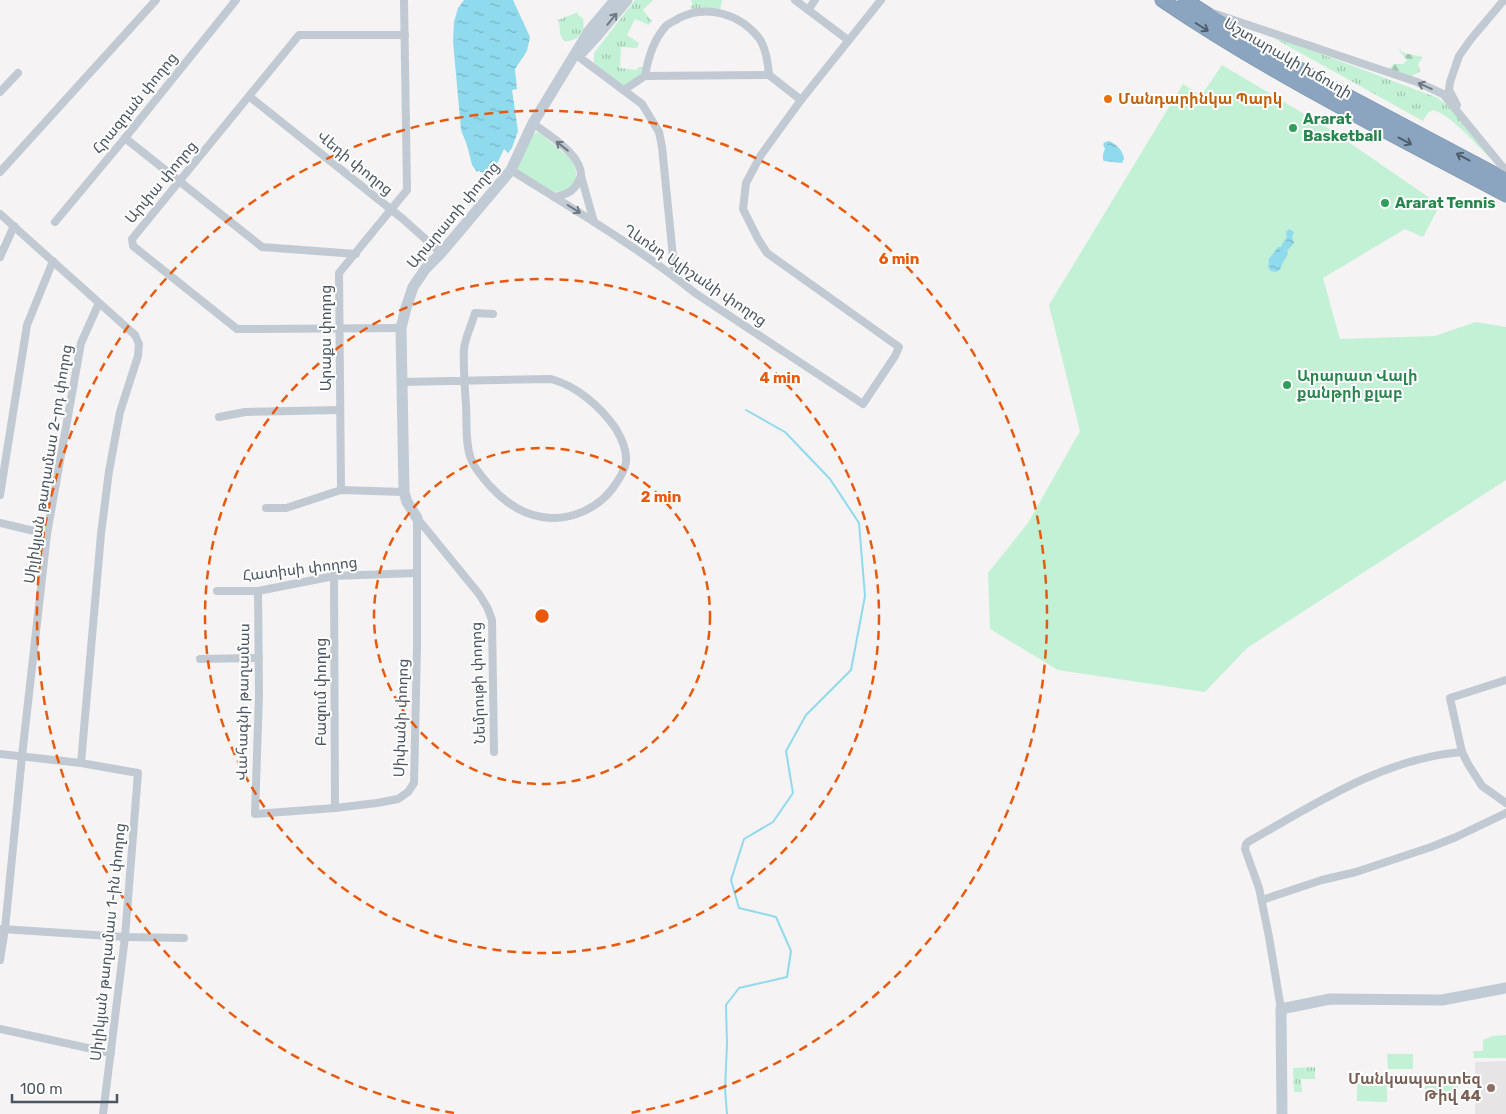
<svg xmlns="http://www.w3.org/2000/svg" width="1506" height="1114" font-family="Rubik,'Noto Sans Armenian',sans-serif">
  <defs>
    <pattern id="grass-tufts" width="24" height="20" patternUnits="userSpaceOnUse" patternTransform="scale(1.25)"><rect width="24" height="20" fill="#c3f1d5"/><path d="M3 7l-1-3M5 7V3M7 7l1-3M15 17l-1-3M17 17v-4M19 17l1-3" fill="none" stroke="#a0c6b0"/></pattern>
    <pattern id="forest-firs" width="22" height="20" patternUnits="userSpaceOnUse" patternTransform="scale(1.25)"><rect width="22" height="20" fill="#c3f1d5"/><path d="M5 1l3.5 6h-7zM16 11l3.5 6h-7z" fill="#a0c6b0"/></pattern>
    <pattern id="water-ripples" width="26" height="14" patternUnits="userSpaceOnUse" patternTransform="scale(1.25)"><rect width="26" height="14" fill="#90daee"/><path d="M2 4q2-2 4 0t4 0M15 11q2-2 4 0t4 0" fill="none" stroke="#78b4c4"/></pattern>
  </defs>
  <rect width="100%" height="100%" fill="#f5f3f3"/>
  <path fill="#e6e4e5" d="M1506,1061v53h-31v-52z"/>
  <g fill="url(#grass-tufts)">
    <path d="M635,0h18l-10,10 9,11 -3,4 -14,-6 -8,16 12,8 -2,5 -16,-1 -1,21 17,2 1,-3h6l-1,8 -19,12 -30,-24v-10z"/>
    <path d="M691,0h31l-2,10 -28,1 -2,-5 3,-1z"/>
    <path d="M578,12v3l5,3 1,12c-5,7 -10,12 -20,11 -6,-6 -3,-14 -6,-21z"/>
    <path d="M1263,32l175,66 10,8 42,48 1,3 -1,1c-10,-9 -47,-52 -59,-47 -4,2 -6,6 -8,10z"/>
    <path d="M1315,1067v12h-14l1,13h-8l-1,-24z"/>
  </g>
  <path fill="url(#forest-firs)" d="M1397,48l7,5 19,4 -5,7 2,8 -13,6 -20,-7 7,-7h9l4,-4z"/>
  <g fill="#c3f1d5">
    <path d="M1222,65l109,65 109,75 -17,32 -18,-8 -82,49 17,61 95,-3 41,-14 30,5v153l-259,168 -42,44 -147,-22 -68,-41 -2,-56 40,-50 52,-92 -31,-126 134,-221 18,12z"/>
    <path d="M537,132l5,3 28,23 5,9 2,11 -4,8 -9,5 -12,1 -33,-20 -2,-5 14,-30z"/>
    <path d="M1506,1035v23h-32l-1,-7h10v-11l10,-4z"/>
    <path d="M1387,1054h26v15h-25z"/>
    <rect x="1425" y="1079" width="33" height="21"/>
    <path d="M1357,1083h30v19l-30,-1z"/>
  </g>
  <g fill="url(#water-ripples)">
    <path d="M464,0h49l17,37 -3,14 -12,18 2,20 -5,1 6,41 -6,17 -4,5 -4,-4 -9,19 -6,5 -9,-1 -1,-2 -2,2 -5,-7 -5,-20 -6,-15 -8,-89 1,-19 4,-14z"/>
    <path d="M1109,141c8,4 14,9 15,18l-2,4 -18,-2 -1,-1v-6l2,-5 -2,-5 2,-2z"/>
    <path d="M1289,229l5,3 -2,5 2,6 -7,8 1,3 -6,10 -2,6 -4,2 -5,-1 -3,-4 1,-6 -1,-1 10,-13h3l1,-3 5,-7 -1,-5z"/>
  </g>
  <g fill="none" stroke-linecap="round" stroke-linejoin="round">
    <path stroke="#90daee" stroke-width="2" d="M727,1114l-2,-25 2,-45 -1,-39 13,-17 48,-11 4,-26 -15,-34 -37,-9 -8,-28 13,-41 29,-17 20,-29 -7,-42 20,-36 45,-45 14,-74 -6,-73 -29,-44 -45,-47 -39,-22"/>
    <g stroke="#7690ad" stroke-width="15">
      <g id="highway">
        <path d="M1162,0c109,74 228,133 344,195"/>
        <path d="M1185,0l58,37 95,54 168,89"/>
      </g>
    </g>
    <g stroke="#c1cad2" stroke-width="8">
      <path d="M795,0l53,40"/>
      <path d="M808,10l7,-10"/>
      <path d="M1213,13l204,69 26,12 63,77"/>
      <path d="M575,54l67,50 17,28 3,15 13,130"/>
      <path d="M645,76c3,-18 8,-36 21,-50 3,-3 9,-5 13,-8 28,-14 61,-4 80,20 7,10 9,25 10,37"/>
      <path d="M624,90l21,-14 124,-1 32,25"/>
      <path d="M0,92l18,-19"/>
      <path d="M250,97l153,122 38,34"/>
      <path d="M1457,105l-8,-15 1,-8 9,-26 12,-17 33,-39"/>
      <path d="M533,123c16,13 49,31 48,53l13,46"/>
      <path d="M125,138l137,109 94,7"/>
      <path d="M511,170c62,39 127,77 184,123l168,111 32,-48 4,-9 -132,-94 -9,-14 -15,-30 3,-26 15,-28 40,-55 80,-100"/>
      <path d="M0,172l156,-172"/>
      <path d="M554,197c15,-3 21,-6 27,-21"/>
      <path d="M0,214l135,121 4,9 -1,12 -18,56 -11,59 -8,63 -20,229"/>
      <path d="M55,222l70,-84 111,-138"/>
      <path d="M0,257l14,-31"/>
      <path d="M401,328l-164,1 -104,-83 -1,-7 167,-204h106"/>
      <path d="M401,382l150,-3c26,7 50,28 65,50 6,10 11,21 10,33 -1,7 -5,14 -9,20 -15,25 -46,40 -75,35 -20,-3 -38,-16 -51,-30 -7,-8 -16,-17 -20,-28 -6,-16 -4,-36 -5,-53 -1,-18 -3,-38 -2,-57 1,-11 8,-25 11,-36l18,1"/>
      <path d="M219,417l26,-5 95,-2"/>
      <path d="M341,490l-2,-217 68,-83 -3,-190"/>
      <path d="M0,495l27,-170 26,-64"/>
      <path d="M266,508h20l55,-18 63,2"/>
      <path d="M417,518l62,76 8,13 5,13 2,132"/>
      <path d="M0,523l47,11"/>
      <path d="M334,576l1,232"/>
      <path d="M217,591h41l76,-15 82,-3"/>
      <path d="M258,591l1,104 -4,119 80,-6 42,-5 21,-4 10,-7 6,-9 3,-135v-130"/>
      <path d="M200,659l59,-1"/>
      <path d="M1462,752l-12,-54 56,-18"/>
      <path d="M0,754l81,9 57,10 -13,164 -22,177"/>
      <path d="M1262,900l60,-20 34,-8 75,-25 25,-10 50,-24"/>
      <path d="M2,929l123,8 59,1"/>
      <path d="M0,960l5,-31 17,-173 25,-222 34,-191 18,-40"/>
      <path d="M1281,1009l-12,-72 -10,-49 -14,-39 1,-5 2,-2c67,-38 136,-84 214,-90l6,12 14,22 24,17"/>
      <path d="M0,1029l111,24"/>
    </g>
    <g stroke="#c1cbd6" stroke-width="11">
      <path d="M582,52l14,-15 31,-37"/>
      <path d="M417,518l-10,-16 -3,-10 -3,-164 5,-20 7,-21 13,-19 15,-15 70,-83 22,-47 56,-92 26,-31"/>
      <path d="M1282,1114l-1,-105 49,-10 112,1 64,-12"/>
    </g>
    <use href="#highway" stroke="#8ba5c1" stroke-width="14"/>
  </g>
  <defs><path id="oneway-shaft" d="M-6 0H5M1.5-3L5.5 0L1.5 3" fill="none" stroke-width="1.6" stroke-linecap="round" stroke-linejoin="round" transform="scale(1.25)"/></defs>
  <use stroke="#6e7984" href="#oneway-shaft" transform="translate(612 19) rotate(-51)"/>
  <g stroke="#505e6b">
    <use href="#oneway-shaft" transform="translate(1202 27) rotate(32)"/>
    <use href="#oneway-shaft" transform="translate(1405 141) rotate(28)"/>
    <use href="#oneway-shaft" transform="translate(1463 157) rotate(-152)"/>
  </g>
  <g stroke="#6e7983">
    <use href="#oneway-shaft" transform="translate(1425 86) rotate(-156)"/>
    <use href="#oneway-shaft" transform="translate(562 146) rotate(-142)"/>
    <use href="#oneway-shaft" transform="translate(574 209) rotate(32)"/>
  </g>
  <g fill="none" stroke="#e8590c" stroke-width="2.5" stroke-dasharray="9 6">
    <circle cx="542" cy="616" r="168"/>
    <circle cx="542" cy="616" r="337"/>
    <path d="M454 1113A505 505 0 1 1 630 1113"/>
  </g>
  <circle fill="#e8710a" stroke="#fff" stroke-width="2" cx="1108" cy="99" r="5"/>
  <g fill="#2e9e5b" stroke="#fff" stroke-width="2">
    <circle cx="1293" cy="128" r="5"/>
    <circle cx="1385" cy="203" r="5"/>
    <circle cx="1287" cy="385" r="5"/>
  </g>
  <circle fill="#8d6e63" stroke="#fff" stroke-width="2" cx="1491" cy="1088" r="5"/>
  <g text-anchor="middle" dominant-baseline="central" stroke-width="4" stroke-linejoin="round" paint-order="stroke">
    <g font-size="15" fill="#4a5661" stroke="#fff">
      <text transform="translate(1288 58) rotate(30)">Աշտարակի խճուղի</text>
      <text transform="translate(135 103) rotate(-51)">Հրազդան փողոց</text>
      <text transform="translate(355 163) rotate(39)">Վեդի փողոց</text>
      <text transform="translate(161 182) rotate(-50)">Արփա փողոց</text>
      <text transform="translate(453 215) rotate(-50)">Արարատի փողոց</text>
      <text transform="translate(695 275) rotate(34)">Ղևոնդ Ալիշանի փողոց</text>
      <text transform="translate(326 338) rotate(-90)">Արաքս փողոց</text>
      <text transform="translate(48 464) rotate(-81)">Սիլիկյան թաղամաս 2-րդ փողոց</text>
      <text transform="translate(300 569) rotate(-7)">Հատիսի փողոց</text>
      <text transform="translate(478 683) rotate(-92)">Նեմրութի փողոց</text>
      <text transform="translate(321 692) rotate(-90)">Բազում փողոց</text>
      <text transform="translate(243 702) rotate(-89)">Վահագնի թաղամաս</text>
      <text transform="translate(401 718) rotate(-88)">Սիփանի փողոց</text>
      <text transform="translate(108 942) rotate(-84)">Սիլիկյան թաղամաս 1-ին փողոց</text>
    </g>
    <g font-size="15" font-weight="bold" fill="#c56008" stroke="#fff" text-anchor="start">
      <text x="1118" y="99">Մանդարինկա Պարկ</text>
    </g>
    <g font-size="15" font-weight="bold" fill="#27864d" stroke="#fff" text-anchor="start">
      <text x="1303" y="119">Ararat<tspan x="1303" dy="17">Basketball</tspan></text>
      <text x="1395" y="203">Ararat Tennis</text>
      <text x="1297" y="376">Արարատ Վալի<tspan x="1297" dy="17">քանթրի քլաբ</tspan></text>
    </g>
    <g font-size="15" font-weight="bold" fill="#785e54" stroke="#fff" text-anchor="end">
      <text x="1481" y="1079">Մանկապարտեզ<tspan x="1481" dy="17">Թիվ 44</tspan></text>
    </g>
  </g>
  <circle cx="542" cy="616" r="8" fill="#e8590c" stroke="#fff" stroke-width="2.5"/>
  <g font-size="15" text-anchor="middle" font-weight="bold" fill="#e8590c" stroke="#fff" stroke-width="4" stroke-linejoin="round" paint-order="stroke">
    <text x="899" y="264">6 min</text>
    <text x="780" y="383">4 min</text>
    <text x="661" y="502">2 min</text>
  </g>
  <path d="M12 1094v8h105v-8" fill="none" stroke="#4a5661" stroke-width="2.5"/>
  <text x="20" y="1094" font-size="15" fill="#4a5661" stroke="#ffffff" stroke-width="4" paint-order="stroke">100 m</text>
</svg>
